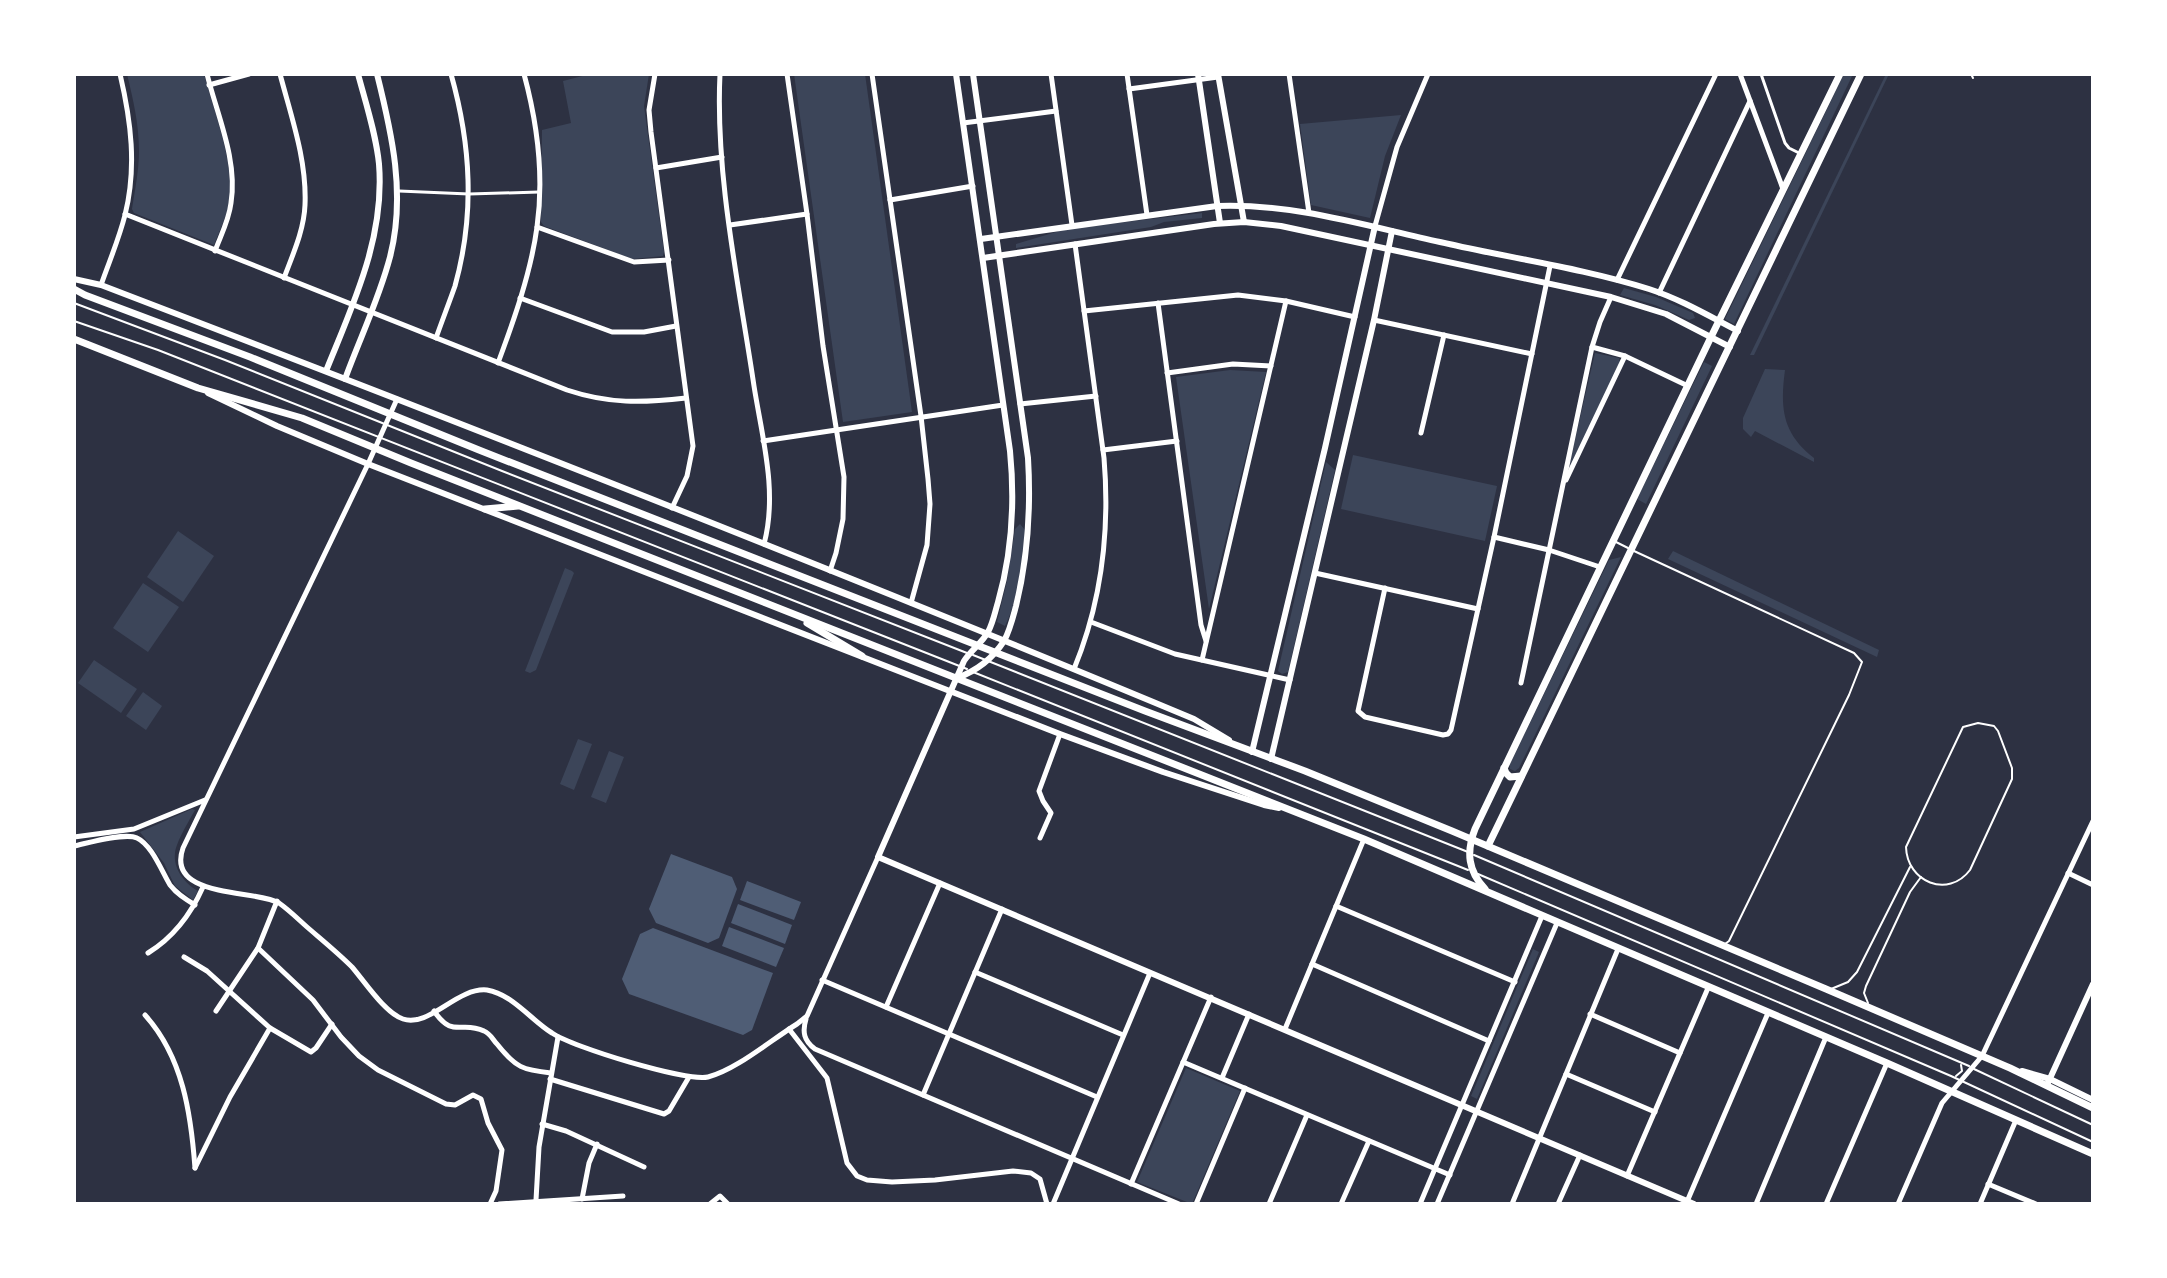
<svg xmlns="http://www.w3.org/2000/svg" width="2167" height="1278" font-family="'DM Sans',sans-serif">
  <rect width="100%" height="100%" fill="#2d3142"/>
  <g fill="#3c4559">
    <path d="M127,74h77c10,38 29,84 26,123 -2,17 -10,32 -16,48l-80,-32 -2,-4c3,-19 7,-39 7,-58 0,-27 -6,-52 -12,-77z"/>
    <path d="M590,74h59l-5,32 20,146 -1,4 -31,3 -88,-33 -3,-4 1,-92 29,-7 -8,-42z"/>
    <path d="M794,74h71l47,338 -69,10z"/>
    <path d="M1844,74h9l-119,250 -9,-5z"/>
    <path d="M1886,74h3l-135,281h-4z"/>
    <path d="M1401,115l-16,41 -15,62 -59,-13 -11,-81z"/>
    <path d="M1202,213v5l-38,4 -13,5 -135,21v-4l50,-15z"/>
    <path d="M1624,288l32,9 37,16 2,5 -6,2 -34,-15 -35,-10z"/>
    <path d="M1595,353l24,5 1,4 -52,108z"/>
    <path d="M1704,362l8,4 -66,138 -9,-5z"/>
    <path d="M1765,369l20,1c-5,38 -3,63 29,88v4l-59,-31 -4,6 -8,-8v-11z"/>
    <path d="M1230,370l36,2 -57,237 -33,-232z"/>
    <path d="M1353,455l144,31 -12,55 -144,-32z"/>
    <path d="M1326,462l9,8 -47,202 -6,2 -4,-3z"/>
    <path d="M1020,524l5,6c-3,29 -7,71 -20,96l-8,-4 10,-41 8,-52z"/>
    <path d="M178,531l36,25 -31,46 -36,-25z"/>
    <path d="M1673,551l206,99 -2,7 -209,-98z"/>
    <path d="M1621,557l-102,211 -4,3 -5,-2v-5l99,-204z"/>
    <path d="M565,568l7,3 2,2 -38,97 -6,3 -5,-2z"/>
    <path d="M143,583l36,24 -31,45 -35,-24z"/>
    <path d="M94,660l43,29 -16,24 -43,-30z"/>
    <path d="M143,692l19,14 -16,24 -20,-14z"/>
    <path d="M578,739l14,5 -18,46 -14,-6z"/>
    <path d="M609,751l15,6 -18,46 -15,-6z"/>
    <path d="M192,809l3,1c-6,11 -19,32 -20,43 -2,16 10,31 23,38l-5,9 -18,-14 -11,-23 -24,-31z"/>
    <path d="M1533,949l6,3 -62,147 -6,-3z"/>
    <path d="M1186,1068l54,23 -48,113 -55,-22z"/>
  </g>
  <g fill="#4f5d75">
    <path d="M671,854l61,23 5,12 -18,49 -11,5 -52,-20 -7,-14z"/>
    <path d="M747,881l54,21 -7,18 -54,-20z"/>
    <path d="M738,904l54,21 -7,19 -54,-21z"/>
    <path d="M729,927l55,21 -8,19 -54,-21z"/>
    <path d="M653,928l120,45 -21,57 -9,5 -114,-41 -7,-15 18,-45z"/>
  </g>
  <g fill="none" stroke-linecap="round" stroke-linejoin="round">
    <g stroke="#fff" stroke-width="2">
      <path d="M1971,74l2,4"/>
      <path d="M74,303l151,57 277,111 465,182"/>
      <path d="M74,321l84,29 809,319"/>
      <path d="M1616,542l12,6"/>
      <path d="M1634,551l220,102 8,9 -13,33 -120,246 -4,3"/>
      <path d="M973,655l495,197"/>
      <path d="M973,672l495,198"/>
      <path d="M1978,723l16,3 4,5 14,37v11l-42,91c-22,29 -63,12 -64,-23l57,-120z"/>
      <path d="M1474,855l495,211"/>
      <path d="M1478,874l473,202 142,66"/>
      <path d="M1831,989l17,-7 9,-10 53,-105"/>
      <path d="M1868,1003l-4,-10 2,-7 44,-94 11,-15"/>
      <path d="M1974,1069l119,56"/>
      <path d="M1956,1076l6,-5 -1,-6"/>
    </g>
    <g stroke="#fff" stroke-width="3">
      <path d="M1761,74l24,69 4,5 12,6"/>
      <path d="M399,191l70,3 70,-2"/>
    </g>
    <g stroke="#fff" stroke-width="5">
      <path d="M207,74c10,41 31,86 24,129 -2,17 -10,32 -16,48"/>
      <path d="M280,74c11,42 27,86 25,131 -1,25 -12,49 -21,73"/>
      <path d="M655,74l-6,36 2,22 42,314 -6,30 -15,32"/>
      <path d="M720,74c-5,101 19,211 34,312 8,51 24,106 10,158"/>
      <path d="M787,74l20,140 16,132 21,131 -1,42 -7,34 -6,18"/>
      <path d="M872,74l49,342 7,63 2,25 -3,41 -16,58"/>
      <path d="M1051,74l21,151"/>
      <path d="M1127,74l20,141"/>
      <path d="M1289,74l20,139"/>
      <path d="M1740,74l43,115"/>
      <path d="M209,85l40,-11"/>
      <path d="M1129,89l89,-12"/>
      <path d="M963,123l93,-12"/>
      <path d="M656,168l66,-11"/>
      <path d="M890,200l83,-14"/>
      <path d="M125,214l442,176c42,14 75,13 119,8"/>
      <path d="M730,225l77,-11"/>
      <path d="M1375,226l22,-79 31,-73"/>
      <path d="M537,227l97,35 35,-2"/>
      <path d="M1617,280l99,-206"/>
      <path d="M101,285c8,-23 18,-46 24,-70 12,-48 6,-94 -5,-141"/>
      <path d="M1659,293l91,-192"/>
      <path d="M520,298l92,34h32l32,-6"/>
      <path d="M1158,303l43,322 5,16"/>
      <path d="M1084,311l154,-16 48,6 69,16"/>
      <path d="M1374,320l158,34"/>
      <path d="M436,338c6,-17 13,-35 19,-52 20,-72 16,-141 -4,-212"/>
      <path d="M1592,347l33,9 63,30"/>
      <path d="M498,363c16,-43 33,-91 39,-136 7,-50 0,-105 -13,-153"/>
      <path d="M1167,373l66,-9 38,2"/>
      <path d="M397,399l-29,65 -185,384c-18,51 73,41 96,55 10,7 19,16 28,24 15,13 31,26 45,40 13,15 33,46 51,52 26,9 54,-32 84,-29 25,4 44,30 65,43 20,14 135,49 156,44 28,-7 63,-37 89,-53l10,-8 71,-159"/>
      <path d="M1020,404l76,-8"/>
      <path d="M1421,433l23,-98"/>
      <path d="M763,441l240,-36"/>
      <path d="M1103,450l74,-9"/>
      <path d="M1566,480l59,-124"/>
      <path d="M1494,537l55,13 51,17"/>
      <path d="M1315,573l163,36"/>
      <path d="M1385,588l-27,123 7,6 78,18 5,-1 3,-4 43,-193 56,-271"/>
      <path d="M1091,622l84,32 115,26"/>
      <path d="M1202,660l84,-359"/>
      <path d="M1074,669c28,-68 36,-139 30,-211l-29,-214"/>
      <path d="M1521,683l71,-336 8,-25 11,-25"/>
      <path d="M74,837l60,-8 71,-29"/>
      <path d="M1040,838l11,-25 -8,-12 -4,-10 21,-57"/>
      <path d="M74,846c14,-3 51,-14 63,-8 15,7 25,34 33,47 7,9 15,14 25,20"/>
      <path d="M2068,873l25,12"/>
      <path d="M1336,906l179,76"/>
      <path d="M258,948l55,52 28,37 18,19 19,14 68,34 9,1 18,-10 8,4 7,24 14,27 -6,41 -6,13"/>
      <path d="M148,953c26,-16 43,-39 55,-66"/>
      <path d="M184,957l23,14 63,57 41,24 5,-4 16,-24"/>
      <path d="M1312,964l177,77"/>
      <path d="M975,972l148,63"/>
      <path d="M822,980l275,117"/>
      <path d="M886,1007l54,-124"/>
      <path d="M216,1011l42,-63 19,-47"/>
      <path d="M434,1011c19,28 27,9 50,20 6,2 9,9 13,13 19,24 26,26 54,29"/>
      <path d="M1590,1014l90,39"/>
      <path d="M145,1015c38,42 46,99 50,153"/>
      <path d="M806,1019c-4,13 -2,22 9,30l364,155"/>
      <path d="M789,1029l38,49 20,85 10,13 10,4 25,2 43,-2 78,-9 18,2 9,6 7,25"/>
      <path d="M1285,1029l79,-190"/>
      <path d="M1183,1062l267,113"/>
      <path d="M1566,1074l89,38"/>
      <path d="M1222,1078l27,-64"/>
      <path d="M550,1079l114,35 5,-3 20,-34"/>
      <path d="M923,1095l79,-186"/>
      <path d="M542,1124l24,7 78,36"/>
      <path d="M195,1168l35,-71 40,-69"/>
      <path d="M1627,1176l81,-188"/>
      <path d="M1131,1184l80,-187"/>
      <path d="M1988,1184l48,20"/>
      <path d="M582,1199l7,-36 8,-19"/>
      <path d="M536,1200l3,-53 19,-110"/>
      <path d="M499,1204l124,-8"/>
      <path d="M710,1204l10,-8 8,8"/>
      <path d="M1053,1204l97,-231"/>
      <path d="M1196,1204l49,-116"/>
      <path d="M1269,1204l38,-89"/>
      <path d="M1341,1204l28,-63"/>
      <path d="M1420,1204l122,-288"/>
      <path d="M1437,1204l120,-281"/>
      <path d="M1512,1204l106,-255"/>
      <path d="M1558,1204l22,-49"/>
      <path d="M1686,1204l82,-191"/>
      <path d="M1756,1204l70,-167"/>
      <path d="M1826,1204l61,-141"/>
      <path d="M1898,1204l44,-101 40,-47 111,-235"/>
      <path d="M1980,1204l36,-84"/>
    </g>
    <g stroke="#fff" stroke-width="6">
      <path d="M956,74l54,377c5,51 2,102 -12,151 -3,10 -5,21 -10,30 -6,11 -17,18 -24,29l-86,196 816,347"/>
      <path d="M1198,74l22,149"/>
      <path d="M1218,74l26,148"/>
      <path d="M981,239l236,-33c76,-3 149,20 223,36 69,16 142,26 209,47 31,10 60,27 89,42"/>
      <path d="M983,258l231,-34 30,-2 37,4 330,71 55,17 64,33"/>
      <path d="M74,279l27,6c366,140 731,283 1093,434l35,21"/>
      <path d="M326,371c27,-67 59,-133 53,-207 -3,-30 -13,-60 -21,-90"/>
      <path d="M345,379c15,-41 34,-80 45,-122 16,-62 2,-123 -13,-183"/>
      <path d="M208,393l69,33 91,38 692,270 103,38 101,33 15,3"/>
      <path d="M957,678c19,-7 36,-20 47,-37 6,-11 9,-24 12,-35 12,-49 15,-98 12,-148l-55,-384"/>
      <path d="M1252,752l73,-304 50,-222"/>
      <path d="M1271,759l103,-439 18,-89"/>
      <path d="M2022,1071l28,8 43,21"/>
      <path d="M2047,1085l46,-101"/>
    </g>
    <g stroke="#fff" stroke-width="7">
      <path d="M74,289l11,6 165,62 229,93 666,261 160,60 147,60 374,158 184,79 83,40"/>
      <path d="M74,339l124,49 104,30 109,45 953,376 523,224 206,91"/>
      <path d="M485,509l33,-3"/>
      <path d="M807,623l55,33"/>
      <path d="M1504,768l2,5 4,4 11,-1"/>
      <path d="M1488,846l373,-772"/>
      <path d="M1485,889c-17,-18 -19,-37 -10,-60l236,-492 129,-263"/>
    </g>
  </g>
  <rect width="2167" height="1278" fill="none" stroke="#ffffff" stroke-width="152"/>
</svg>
